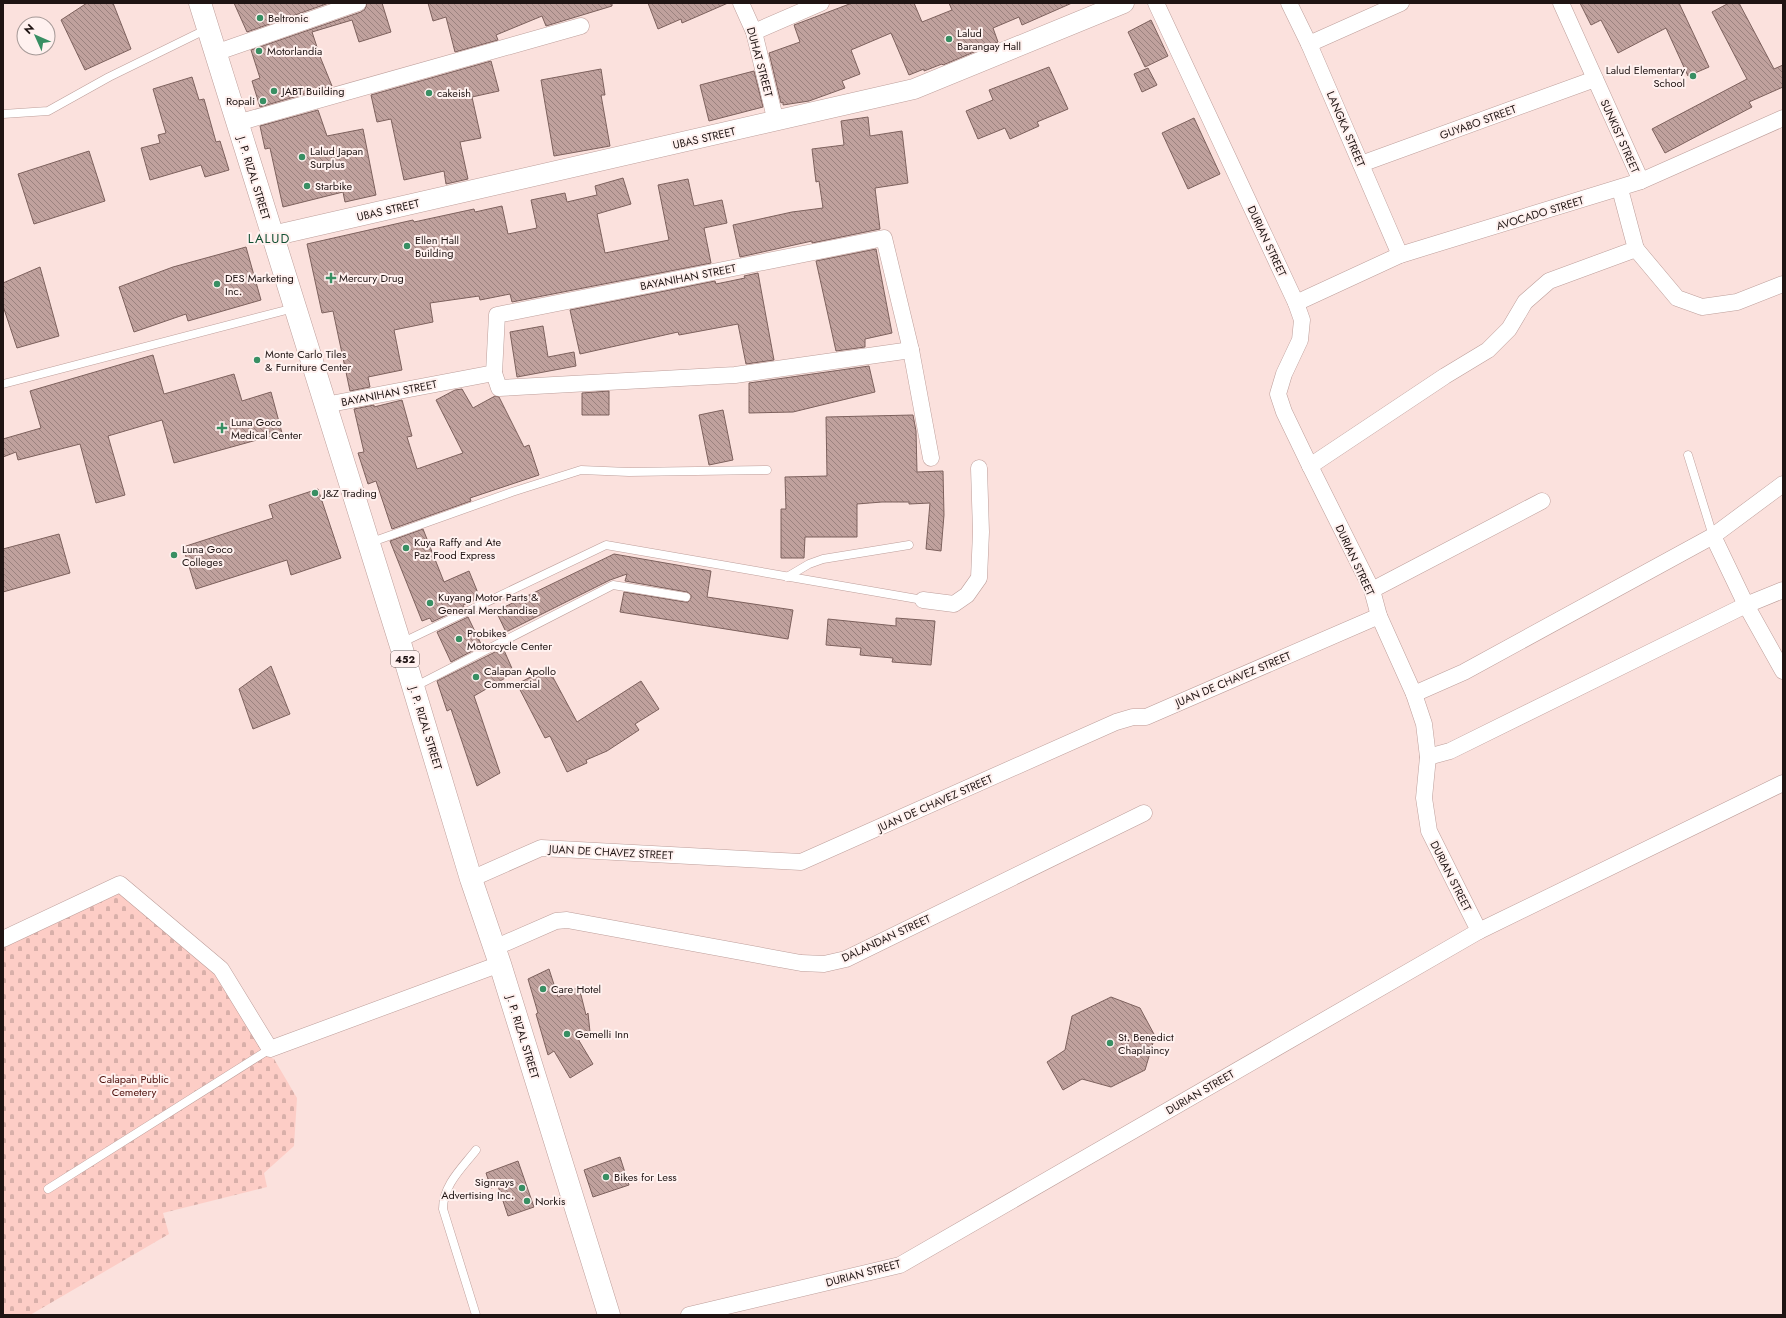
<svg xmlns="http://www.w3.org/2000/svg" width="1786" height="1318" font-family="Jost,sans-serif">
  <defs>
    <pattern id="cemetery-stones" width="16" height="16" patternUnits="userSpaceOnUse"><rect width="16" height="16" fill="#fdcdc6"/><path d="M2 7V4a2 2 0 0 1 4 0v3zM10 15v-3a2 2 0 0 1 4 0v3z" fill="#d8afa9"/></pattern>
    <pattern id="building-back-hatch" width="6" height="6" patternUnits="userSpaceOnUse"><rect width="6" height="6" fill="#c0a19d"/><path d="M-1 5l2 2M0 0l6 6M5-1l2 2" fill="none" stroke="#9b827f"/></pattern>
  </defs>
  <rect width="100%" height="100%" fill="#fbe1dd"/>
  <path fill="url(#cemetery-stones)" d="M121,890l98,84 50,83 5,2 23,39 -3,48 -30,27 3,14 -104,26 6,21 -139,81h-27v-369z"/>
  <g fill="url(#building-back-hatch)" stroke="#7d615d">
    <path d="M87,3h26l18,46 -46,21 -24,-50z"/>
    <path d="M234,3h95l-82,29z"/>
    <path d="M367,3h15l9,29 -32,10 -7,-22 -40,12 9,27 11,27 -72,21 -8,-26 8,-3 -9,-28 110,-38 4,-3z"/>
    <path d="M428,3h184v3l-66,20 -4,-10 -46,19 2,5 -43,12 -9,-35 -13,4z"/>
    <path d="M648,3h80l-46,20 -1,-4 -23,10z"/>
    <path d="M852,3h62l8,19 30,-12 -3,-7h123l-50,22 -3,-8 -26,11 5,14 -55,23 -1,-1 -18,7v-2l-15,6 -18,-42 -40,17 9,24 -18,7 3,7 -36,13 -26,4v-3l-2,1 -12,-50 31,-11 -6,-17z"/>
    <path d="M1580,3h99l30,64 -21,9 -22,-48 -48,25 -17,-33 -10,5z"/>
    <path d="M1729,3h10l35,66 9,-4v22l-34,15 3,5 -87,46 -13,-24 95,-50 -35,-67z"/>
    <path d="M1151,20l17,36 -23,11 -17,-35z"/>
    <path d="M491,61l8,30 -27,6 9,41 -21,4 8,37 -22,5 -2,-13 -40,9 -13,-61 -14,3 -6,-27z"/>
    <path d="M1049,67l19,42 -31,13 2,4 -29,13 -5,-11 -27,11 -12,-28 27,-11 -4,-10z"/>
    <path d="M1148,68l9,17 -15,7 -8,-18z"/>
    <path d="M601,69l4,26h-4l9,51 -56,10 -13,-76z"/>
    <path d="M754,71l9,36 -54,14 -9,-36z"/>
    <path d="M192,77l7,23 5,-1 12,43 4,-1 9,29 -24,7 -4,-12 -51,15 -9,-32 19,-5 -2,-8 8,-2 -13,-44z"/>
    <path d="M318,110l9,26 36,-7 13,66 -31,7 -2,-10 -60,15 -13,-59 -5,1 -5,-23z"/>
    <path d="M868,117l2,19 32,-5 6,52 -33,5 5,41 -68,14v-2l-72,16 -7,-32 59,-13 31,-4 -4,-27 -3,1 -4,-33 32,-4 -3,-24z"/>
    <path d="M1194,118l26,56 -32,15 -26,-56z"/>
    <path d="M89,151l16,50 -71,23 -16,-50z"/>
    <path d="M623,178l8,26 -34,10 8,39 64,-13 -11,-55 30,-6 6,27 28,-6 5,23 -23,5 7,35 -199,39 -2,-8 -30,6 -1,-4 -49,7 3,19 -39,8 8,40 -34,7 2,10 -20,4 -17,-80 -11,2 -15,-69 106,-24 1,2 60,-13 1,3 27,-6 6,28 29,-6 -6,-28 34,-7 2,9 30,-7 -2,-9z"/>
    <path d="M246,247l15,53 -73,21 -2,-7 -52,18 -15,-45 54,-20z"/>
    <path d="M876,249l16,84 -27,6v8l-29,4 -20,-90z"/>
    <path d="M40,267l19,69 -42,12 -14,-42v-23z"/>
    <path d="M758,273l16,87 -28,4 -8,-40 -59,11 -1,-3 -98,22 -10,-44 145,-29 1,3 29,-6 -1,-2z"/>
    <path d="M543,326l5,31 26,-5 2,14 -59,11 -7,-45z"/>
    <path d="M153,355l11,39 70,-20 8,27 29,-9 11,41 -108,30 -12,-43 -54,16 17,59 -29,8 -16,-59 -62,16 -2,-8 -13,5v-18l38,-11 -11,-37z"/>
    <path d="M869,366l6,26 -82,20 -44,1v-30z"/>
    <path d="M462,389l11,19 22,-12 4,1 25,50 5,-2 10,30 -69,23 1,3 -79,28 -16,-48 -8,3 -10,-31 6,-1 -10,-43 20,-4v2l28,-7 10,36 -5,1 10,32 46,-16 -27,-53 19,-10z"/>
    <path d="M609,391v24h-27v-22z"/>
    <path d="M723,410l10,50 -24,5 -10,-50z"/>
    <path d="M913,415l3,16 1,41 26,-1 1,44 -3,36 -15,-2 4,-46 -21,1v-2h-27l-25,2v33h-52l-1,21h-23v-49h5l-1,-32 42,-1 -1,-59z"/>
    <path d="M318,489l23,69 -50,17 -4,-15 -91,29 -13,-42 90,-29 -4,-13z"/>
    <path d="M423,529l21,53 25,-11 11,27 -17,7 1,2 -32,15 -2,-4 -8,3 -32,-80z"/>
    <path d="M59,534l11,39 -67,19v-43z"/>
    <path d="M614,554l97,17 -4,26 86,13 -5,29 -168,-27 4,-20 61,10h3l3,-4v-3l-4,-3 -62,-11 2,-7 -17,6 -104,52 -10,-21z"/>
    <path d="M468,617l14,29 -31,16 -14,-30z"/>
    <path d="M896,618l39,3 -4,44 -39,-3 1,-4 -33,-3 1,-7 -35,-3 2,-26 68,7z"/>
    <path d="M503,648l11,25 -40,23 26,77 -23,13 -26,-77 -4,2 -10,-30z"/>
    <path d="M271,666l19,48 -37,15 -14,-40z"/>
    <path d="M548,668l29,54 64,-41 18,28 -24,15 4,6 -32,21 -21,9 1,3 -20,9 -17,-36 -5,2 -28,-54z"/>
    <path d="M549,969l9,28 21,-10 7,28 2,-2 2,19 -12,7 15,25 -23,14 -16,-27 -6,4 -12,-41 2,-1 -10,-34z"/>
    <path d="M1111,997l29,11 15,28 -10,34 -34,17 -29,-8 -19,11 -16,-28 18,-12 7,-34z"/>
    <path d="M620,1157l9,28 -36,12 -9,-27z"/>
    <path d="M518,1161l16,46 -26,9 -10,-30 -7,2 -5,-15z"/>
  </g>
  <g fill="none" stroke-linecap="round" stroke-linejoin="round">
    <g stroke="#bd9e9a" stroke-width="9">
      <g id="service">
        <path d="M3,114l45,-3 61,-34 98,-48"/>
        <path d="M3,384l291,-76"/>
        <path d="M1688,455l25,81"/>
        <path d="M369,543l143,-51 69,-22 48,2 138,-2"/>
        <path d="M787,577l22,-13 14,-5 86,-14"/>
        <path d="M401,643l205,-98 317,55"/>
        <path d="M414,687l199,-102 73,12"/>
        <path d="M476,1150c-14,18 -33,35 -33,59l33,106"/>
        <path d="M48,1189l222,-140"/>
      </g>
    </g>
    <g stroke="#bd9e9a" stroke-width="17">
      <g id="minor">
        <path d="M741,3l13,29 22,90"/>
        <path d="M1289,3l20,41 91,211"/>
        <path d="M1561,3l80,178"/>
        <path d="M754,32l67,-29"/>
        <path d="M1309,44l92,-41"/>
        <path d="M215,53l143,-50"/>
        <path d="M237,123l344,-97"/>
        <path d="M1361,164l234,-85"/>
        <path d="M1636,249l41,49 25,9 35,-5 46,-18"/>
        <path d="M1296,303l104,-48 241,-74 142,-63"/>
        <path d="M494,373l5,15 236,-13 176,-25"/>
        <path d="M325,405l169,-32 3,-58 387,-77 27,112 20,108"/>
        <path d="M1310,466l135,-90 43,-26 21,-21 16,-27 24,-21 87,-32 -16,-60"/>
        <path d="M1713,536l33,69 37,66"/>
        <path d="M1372,590l170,-89"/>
        <path d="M923,600l31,4 13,-9 12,-17 2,-46 -2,-64"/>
        <path d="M1414,694l50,-22 249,-136 70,-52"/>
        <path d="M1428,757l22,-6 296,-146 37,-15"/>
        <path d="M471,879l70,-31 260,14 315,-140 17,-5h13l233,-101"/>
        <path d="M1479,931l304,-148"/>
        <path d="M3,939l117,-55 101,85 49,80 230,-85"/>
        <path d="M494,948l62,-27 11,-1 234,43 23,1 22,-5 298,-146"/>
        <path d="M689,1315l211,-50 579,-334 -50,-100 -5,-33 4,-41 -4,-33 -10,-30 -35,-78 -7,-26 -62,-124 -26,-54 -6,-18 6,-20 16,-34 2,-20 -6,-17 -140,-300"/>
      </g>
    </g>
    <g stroke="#bd9e9a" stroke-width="21">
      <path id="tertiary" d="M272,236l642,-147 210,-86"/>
    </g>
    <g stroke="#bd9e9a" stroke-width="23">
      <path id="trunk" d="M200,3l200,640 71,236 29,85 109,351"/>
    </g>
    <use href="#service" stroke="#fff" stroke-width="8"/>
    <use href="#minor" stroke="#fff" stroke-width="16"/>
    <use href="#tertiary" stroke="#fff" stroke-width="20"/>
    <use href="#trunk" stroke="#fff" stroke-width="22"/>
  </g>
  <g fill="#388f63" stroke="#fff1ef" stroke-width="1.5">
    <circle cx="260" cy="18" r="4"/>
    <circle cx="949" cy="39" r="4"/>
    <circle cx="259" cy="51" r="4"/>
    <circle cx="1693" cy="76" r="4"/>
    <circle cx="274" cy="91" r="4"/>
    <circle cx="429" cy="93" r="4"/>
    <circle cx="263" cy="101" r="4"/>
    <circle cx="302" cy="157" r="4"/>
    <circle cx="307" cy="186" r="4"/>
    <circle cx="407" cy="246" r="4"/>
    <path d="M329 272h4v4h4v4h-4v4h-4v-4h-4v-4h4z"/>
    <circle cx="217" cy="284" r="4"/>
    <circle cx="257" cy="360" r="4"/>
    <path d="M220 422h4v4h4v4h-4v4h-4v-4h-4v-4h4z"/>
    <circle cx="315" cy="493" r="4"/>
    <circle cx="406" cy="548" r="4"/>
    <circle cx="174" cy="555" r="4"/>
    <circle cx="430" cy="603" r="4"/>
    <circle cx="459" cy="639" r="4"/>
    <circle cx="476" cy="677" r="4"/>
    <circle cx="543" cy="989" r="4"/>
    <circle cx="567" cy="1034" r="4"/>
    <circle cx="1110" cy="1043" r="4"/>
    <circle cx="606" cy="1177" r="4"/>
    <circle cx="522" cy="1188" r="4"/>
    <circle cx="527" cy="1201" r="4"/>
  </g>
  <g text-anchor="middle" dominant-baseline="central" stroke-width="4" stroke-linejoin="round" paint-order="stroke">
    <rect fill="#fff1ef" stroke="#625655" stroke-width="1" x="391" y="651" width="28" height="16" rx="3"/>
    <g font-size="10" font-weight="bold" fill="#1f1413">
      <text x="405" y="659">452</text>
    </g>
    <g font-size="11" fill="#1f1413" stroke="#fff1ef" text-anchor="start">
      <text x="268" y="18">Beltronic</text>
      <text x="957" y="33">Lalud<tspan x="957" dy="13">Barangay Hall</tspan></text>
      <text x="267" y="51">Motorlandia</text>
      <text x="1685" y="70" text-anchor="end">Lalud Elementary<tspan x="1685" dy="13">School</tspan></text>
      <text x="282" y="91">JABT Building</text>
      <text x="437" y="93">cakeish</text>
      <text x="255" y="101" text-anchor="end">Ropali</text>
      <text x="310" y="151">Lalud Japan<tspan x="310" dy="13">Surplus</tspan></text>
      <text x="315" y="186">Starbike</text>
      <text x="415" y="240">Ellen Hall<tspan x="415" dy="13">Building</tspan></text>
      <text x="225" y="278">DES Marketing<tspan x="225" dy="13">Inc.</tspan></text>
      <text x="339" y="278">Mercury Drug</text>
      <text x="265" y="354">Monte Carlo Tiles<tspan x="265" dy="13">&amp; Furniture Center</tspan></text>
      <text x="231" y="422">Luna Goco<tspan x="231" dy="13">Medical Center</tspan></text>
      <text x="323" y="493">J&amp;Z Trading</text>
      <text x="414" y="542">Kuya Raffy and Ate<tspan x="414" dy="13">Paz Food Express</tspan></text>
      <text x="182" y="549">Luna Goco<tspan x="182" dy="13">Colleges</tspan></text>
      <text x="438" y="597">Kuyang Motor Parts &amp;<tspan x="438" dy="13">General Merchandise</tspan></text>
      <text x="467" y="633">Probikes<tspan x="467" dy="13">Motorcycle Center</tspan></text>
      <text x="484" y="671">Calapan Apollo<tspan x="484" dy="13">Commercial</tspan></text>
      <text x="551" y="989">Care Hotel</text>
      <text x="575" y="1034">Gemelli Inn</text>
      <text x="1118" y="1037">St. Benedict<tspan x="1118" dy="13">Chaplaincy</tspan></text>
      <text x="614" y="1177">Bikes for Less</text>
      <text x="514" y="1182" text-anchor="end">Signrays<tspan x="514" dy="13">Advertising Inc.</tspan></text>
      <text x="535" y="1201">Norkis</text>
    </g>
    <g font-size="11" fill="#1f1413" stroke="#fff1ef">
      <text transform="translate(760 62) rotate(75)">DUHAT STREET</text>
      <text transform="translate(1478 122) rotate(-20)">GUYABO STREET</text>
      <text transform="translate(1346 129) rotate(67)">LANGKA STREET</text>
      <text transform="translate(1620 136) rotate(66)">SUNKIST STREET</text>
      <text transform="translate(704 138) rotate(-13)">UBAS STREET</text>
      <text transform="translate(254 178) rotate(73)">J. P. RIZAL STREET</text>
      <text transform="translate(388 210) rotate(-13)">UBAS STREET</text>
      <text transform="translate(1540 213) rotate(-17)">AVOCADO STREET</text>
      <text transform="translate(1267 241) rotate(65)">DURIAN STREET</text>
      <text transform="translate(688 277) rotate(-11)">BAYANIHAN STREET</text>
      <text transform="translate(389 393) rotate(-11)">BAYANIHAN STREET</text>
      <text transform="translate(1355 560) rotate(65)">DURIAN STREET</text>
      <text transform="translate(1233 679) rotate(-23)">JUAN DE CHAVEZ STREET</text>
      <text transform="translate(426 728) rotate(73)">J. P. RIZAL STREET</text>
      <text transform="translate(935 803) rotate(-24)">JUAN DE CHAVEZ STREET</text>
      <text transform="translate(611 852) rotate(3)">JUAN DE CHAVEZ STREET</text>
      <text transform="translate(1451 876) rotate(63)">DURIAN STREET</text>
      <text transform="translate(886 938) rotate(-25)">DALANDAN STREET</text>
      <text transform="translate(523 1037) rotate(73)">J. P. RIZAL STREET</text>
      <text transform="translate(1200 1092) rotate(-30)">DURIAN STREET</text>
      <text transform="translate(863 1273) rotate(-15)">DURIAN STREET</text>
    </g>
    <g font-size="11" fill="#4f100c" stroke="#fff1ef">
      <text x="134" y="1079">Calapan Public<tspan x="134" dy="13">Cemetery</tspan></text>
    </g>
    <g font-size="13" letter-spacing="1" fill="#125033" stroke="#fff1ef">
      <text x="269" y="238">LALUD</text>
    </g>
  </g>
  <rect width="1786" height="1318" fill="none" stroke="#1f1413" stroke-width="8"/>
  <g transform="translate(36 36) rotate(315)"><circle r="19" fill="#fff1ef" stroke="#a59997"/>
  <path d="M0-3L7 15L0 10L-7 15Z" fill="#388f63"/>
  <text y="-6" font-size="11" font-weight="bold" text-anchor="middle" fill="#1f1413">N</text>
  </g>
</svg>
